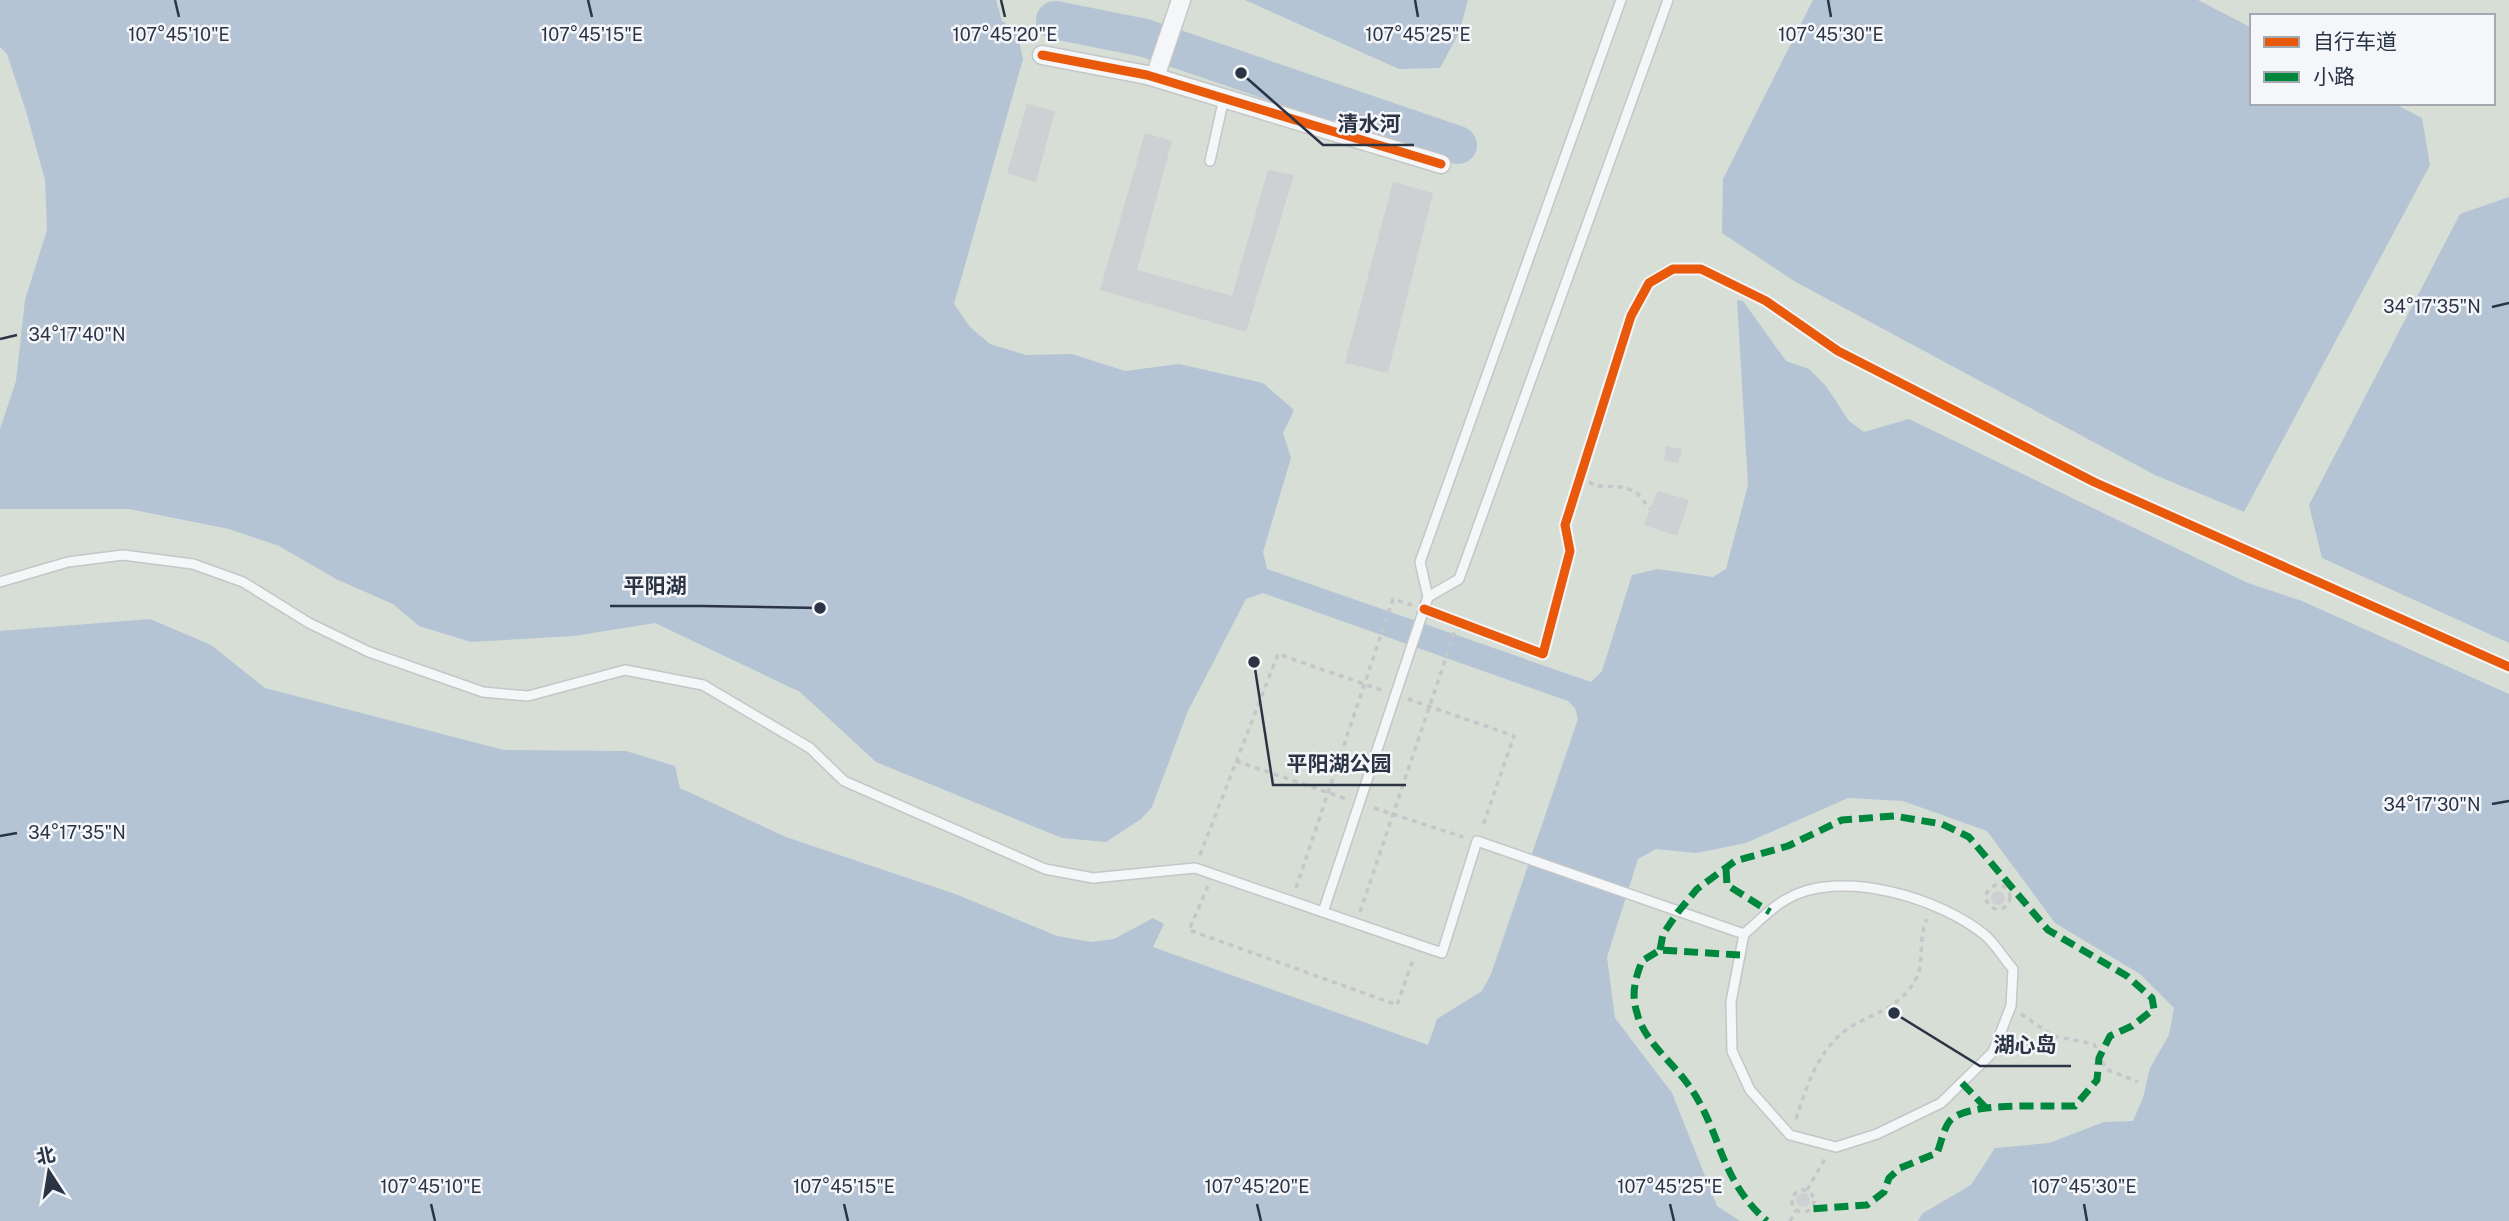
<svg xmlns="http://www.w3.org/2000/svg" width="2509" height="1221" font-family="'Public Sans','Noto Sans SC',sans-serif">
  <rect width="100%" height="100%" fill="#e6e8ea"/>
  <path fill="#d6ded6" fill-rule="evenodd" d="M0,0h2509v1221h-2509zM2252,16h241v87h-241z"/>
  <g fill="#b4c4d5">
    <path d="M0,0h996l6,21 15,10 6,28 -69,245 16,23 20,17 36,11 46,-1 53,17 54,-7 84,19 31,27 -11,23 8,25 -28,94 4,17 324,113 11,-11 30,-96 26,-6 55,8 13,-8 22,-84 -11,-185 6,1 43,60 23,8 17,17 23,35 15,11 45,-13 339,164 54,18 207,93v527h-591l5,-8 48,-28 24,-37 54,-5 55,-21 29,-1 10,-23 7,-30 19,-33 5,-27 -34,-34 -85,-51 -68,-92 -84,-30 -55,-3 -102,45 -50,10 -40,-4 -18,10 -31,98 8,61 57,75 45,113 23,15h-1740v-590l150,-12 61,26 54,43 239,62 122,1 49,15 5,22 106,49 172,58 99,41 34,6 23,-3 39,-21 11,6 -11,23 275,98 9,-26 45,-28 9,-17 87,-255 -3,-11 -7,-7 -305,-108 -17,6 -58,112 -36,96 -11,12 -35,23 -44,-4 -186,-76 -76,-70 -145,-69 -81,13 -103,6 -52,-16 -26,-22 -57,-25 -57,-33 -50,-17 -100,-20h-129v-80l16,-48 9,-81 22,-70 -2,-50 -19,-69 -19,-57 -7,-7z"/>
    <path d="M1245,0h223l-9,33 -19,35 -41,1z"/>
    <path d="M1813,0h385l54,28v75h141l29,15 8,47 -186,347 -89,-37 -361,-194 -72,-48 1,-54z"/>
    <path d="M2509,197v446l-187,-85 -13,-53 151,-291z"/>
  </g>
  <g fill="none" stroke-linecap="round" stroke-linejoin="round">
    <path stroke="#b4c4d5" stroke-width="38" d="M1055,20l90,18 313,107"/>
  </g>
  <g fill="#ced0d3">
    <path d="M1027,104l28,7 -19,71 -29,-9z"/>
    <path d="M1145,133l27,8 -35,129 95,26 36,-126 26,5 -48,157 -146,-42z"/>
    <path d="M1393,182l40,11 -45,180 -43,-10z"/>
    <path d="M1666,446l16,3 -4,14 -14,-3z"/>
    <path d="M1658,491l31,9 -12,36 -33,-11z"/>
    <circle cx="1998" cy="898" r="7"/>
    <circle cx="1803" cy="1200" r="7"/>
  </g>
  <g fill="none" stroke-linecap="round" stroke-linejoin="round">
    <g stroke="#c4c6c8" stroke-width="12">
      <g id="lane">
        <path d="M1210,161l14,-63"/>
        <path d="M0,582l68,-20 55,-7 70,9 50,18 66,41 60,29 114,40 45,4 97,-26 78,15 107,63 34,33 201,88 48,9 102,-10 247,85 35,-112 267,93c13,-11 27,-26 41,-34 54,-33 156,-2 201,36 10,9 18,23 27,33l-2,37 -18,46 -52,51 -64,31 -41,13 -46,-12 -40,-45 -18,-39 -1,-49 13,-68"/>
        <path d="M1428,597l31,-18 209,-579"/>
        <path d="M1323,912l105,-315 -8,-35 201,-562"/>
      </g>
    </g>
    <g stroke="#c4c6c8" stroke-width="21">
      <g id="street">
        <path d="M1042,55l105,20 294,89"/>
        <path d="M1155,77l26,-77"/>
      </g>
    </g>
    <g stroke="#c5c6ca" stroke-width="3.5" stroke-dasharray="5 5" stroke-linecap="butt">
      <path d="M1581,476l14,10 30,1 12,6 13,16"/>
      <path d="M1408,699l106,37 -32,92"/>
      <path d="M1236,761l111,38"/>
      <path d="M1374,808l89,29"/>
      <path d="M1200,855l78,-201 103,36"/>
      <circle cx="1998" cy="897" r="12"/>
      <path d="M1208,886l-19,44 208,75 17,-48"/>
      <path d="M1296,888l97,-289 19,6"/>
      <path d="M1360,912l98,-290"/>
      <path d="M2021,1014l32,22 41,8 12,25 32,13"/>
      <path d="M1796,1119c10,-31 20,-63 45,-85 27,-23 56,-19 76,-57 7,-14 1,-39 10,-58"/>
      <circle cx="1803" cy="1201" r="11"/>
      <path d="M1807,1190l19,-33"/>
      <path d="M1790,1221l6,-11"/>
    </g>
    <use href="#lane" stroke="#f5f6f7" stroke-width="9"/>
    <use href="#street" stroke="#f5f6f7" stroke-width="18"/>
    <g stroke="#00873e" stroke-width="7" stroke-dasharray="14 7" stroke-linecap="butt">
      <path d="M1726,869l1,16 43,27"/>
      <path d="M1660,950l3,-16 15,-22 19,-23 38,-28 53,-15 54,-26 52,-4 48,8 27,13 79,93 79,46 25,22 2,11 -22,17 -22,10 -11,22 -2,22 -22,26c-28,1 -112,-5 -126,16 -6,8 -8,22 -12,31l-37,15 -11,10 -5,14 -17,13 -56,4"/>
      <path d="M1740,955l-80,-5 -18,11c-7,18 -11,33 -5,52 7,28 34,48 50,70 35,47 31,96 80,138"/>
      <path d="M1962,1083l24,25"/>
    </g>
    <g stroke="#f4f6f9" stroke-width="13">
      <g id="cycleway">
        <path d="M1042,55l105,20 294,89"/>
        <path d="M1424,609l119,45 27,-103 -5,-26 66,-209 18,-33 24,-14h28l65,32 72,50 256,131 415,185"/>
      </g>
    </g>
    <use href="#cycleway" stroke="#e8590c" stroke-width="9"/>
  </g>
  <path fill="none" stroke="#2b3445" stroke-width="2.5" d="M175,0l4,17M588,0l4,17M1001,0l4,17M1415,0l3,17M1828,0l3,17M2492,307l17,-4M0,339l17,-4M2492,804l17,-3M0,836l17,-3M431,1204l4,17M844,1204l4,17M1257,1204l4,17M1670,1204l4,17M2084,1204l3,17"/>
  <g font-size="18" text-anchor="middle" fill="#2b3445" stroke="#f4f6f9" stroke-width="5" stroke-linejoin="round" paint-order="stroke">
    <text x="179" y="41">107°45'10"E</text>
    <text x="592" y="41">107°45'15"E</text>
    <text x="1005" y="41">107°45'20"E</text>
    <text x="1418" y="41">107°45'25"E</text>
    <text x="1831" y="41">107°45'30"E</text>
    <text x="2432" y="313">34°17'35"N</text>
    <text x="77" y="341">34°17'40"N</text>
    <text x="2432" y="811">34°17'30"N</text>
    <text x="77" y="839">34°17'35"N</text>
    <text x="431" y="1193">107°45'10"E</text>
    <text x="844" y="1193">107°45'15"E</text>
    <text x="1257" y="1193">107°45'20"E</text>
    <text x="1670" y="1193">107°45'25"E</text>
    <text x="2084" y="1193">107°45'30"E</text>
  </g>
  <path fill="none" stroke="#2b3445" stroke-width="2.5" d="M1241 73L1323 145H1414M820 608L701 606H610M1254 662L1273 785H1406M1894 1013L1980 1066H2071"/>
  <g fill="#2b3445" stroke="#f4f6f9" stroke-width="2.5">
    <circle cx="1241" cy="73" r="7"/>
    <circle cx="820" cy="608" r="7"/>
    <circle cx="1254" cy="662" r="7"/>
    <circle cx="1894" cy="1013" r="7"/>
  </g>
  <g font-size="21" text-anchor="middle" font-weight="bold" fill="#2b3445" stroke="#f4f6f9" stroke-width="5" stroke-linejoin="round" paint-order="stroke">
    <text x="1369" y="131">清水河</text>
    <text x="655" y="593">平阳湖</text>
    <text x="1339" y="771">平阳湖公园</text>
    <text x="2025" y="1052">湖心岛</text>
  </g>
  <rect x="2250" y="14" width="245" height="91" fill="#f4f6f9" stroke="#a4a8b1" stroke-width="2"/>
  <rect x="2264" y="37" width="35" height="10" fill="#e8590c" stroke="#a4a8b1" stroke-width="2"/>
  <text x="2313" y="49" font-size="21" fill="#2b3445">自行车道</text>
  <rect x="2264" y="72" width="35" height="10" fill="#00873e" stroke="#a4a8b1" stroke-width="2"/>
  <text x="2313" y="84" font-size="21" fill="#2b3445">小路</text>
  <g transform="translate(49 1172) rotate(348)" stroke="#f4f6f9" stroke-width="5" paint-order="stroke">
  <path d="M0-5L12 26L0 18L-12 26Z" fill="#2b3445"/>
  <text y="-10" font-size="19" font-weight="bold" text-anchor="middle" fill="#2b3445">北</text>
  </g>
</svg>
